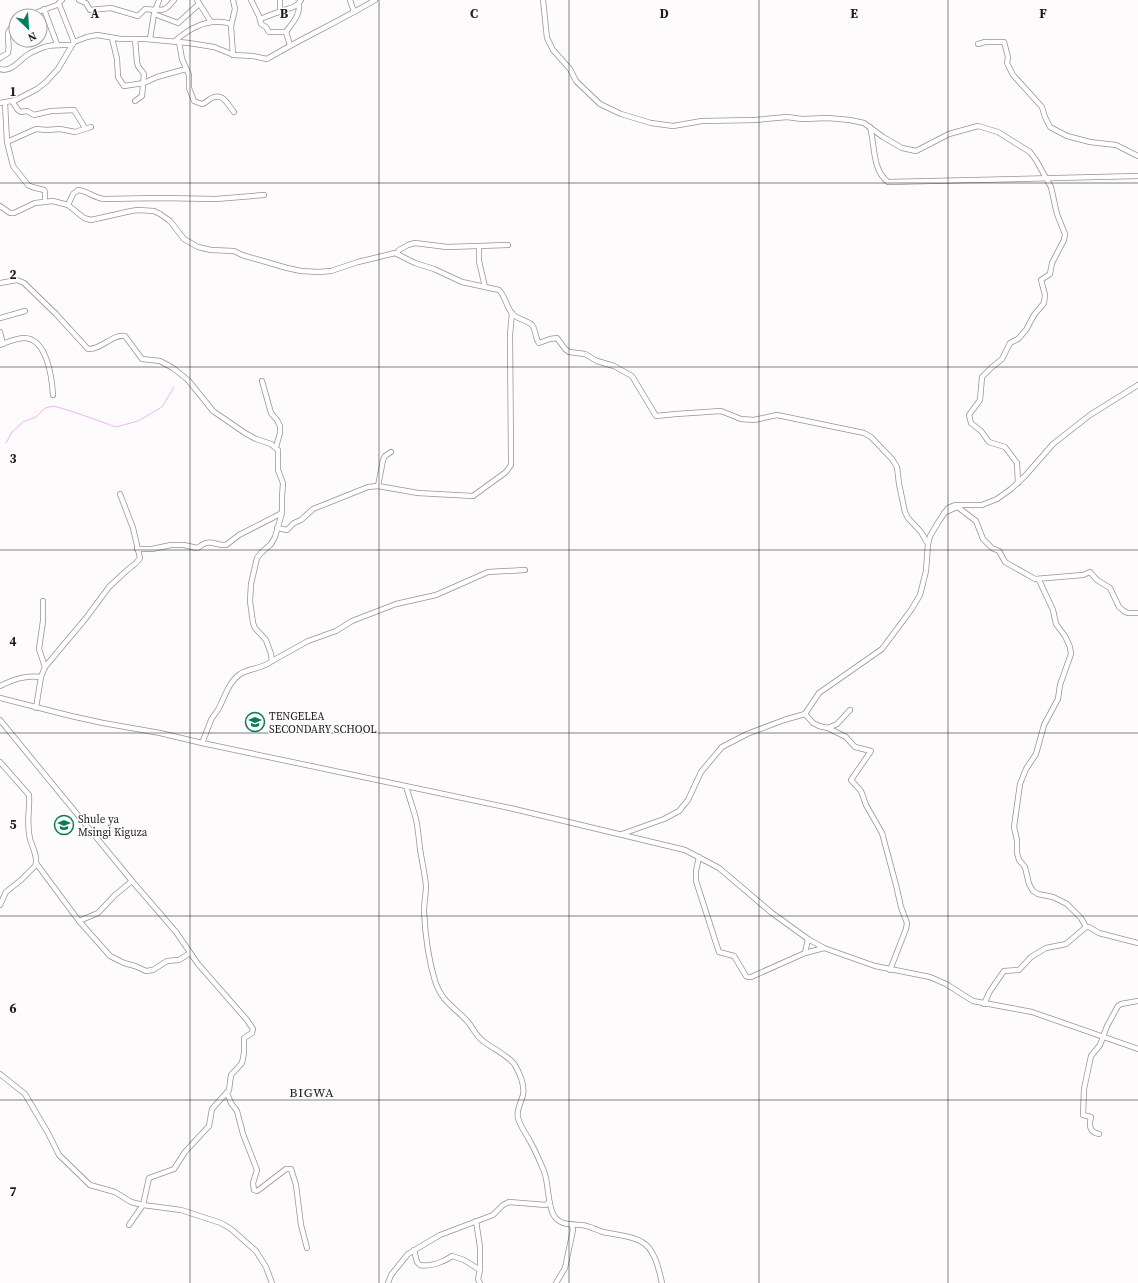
<svg xmlns="http://www.w3.org/2000/svg" width="1138" height="1283" font-family="'Source Serif 4',serif">
  <rect width="100%" height="100%" fill="#fdfbfb"/>
  <g fill="none" stroke-linecap="round" stroke-linejoin="round">
    <path stroke="#f5b1fb" stroke-width="1" d="M6,443l6,-11 11,-10 13,-5 9,-9 9,-2 20,6 42,15 22,-6 24,-14 12,-20"/>
    <g stroke="#9d9191" stroke-width="6">
      <g id="minor">
        <path d="M79,0l7,3 4,7 21,-2 27,8 7,-7 10,1"/>
        <path d="M197,0l14,22"/>
        <path d="M233,0l2,9 -4,17 2,29"/>
        <path d="M251,0l8,16 2,8 5,3 3,5h17"/>
        <path d="M280,0v11"/>
        <path d="M350,0l4,12"/>
        <path d="M543,0l4,38 6,12 17,19 6,12 24,23 21,10 30,9 22,3 29,-5 53,-1 32,-3 15,2 26,-1 22,2 14,3 19,14 19,11 14,3 33,-17 29,-8 20,6 32,20 6,8 15,27 6,27 8,20 -1,6 -12,23 -2,11 -9,6 4,15 -1,8 -10,12 -8,15 -8,9 -8,4 -8,16 -11,9 -9,9 -2,23 -11,15 2,8 10,8 8,11 16,5 12,16 1,20"/>
        <path d="M59,4l15,38"/>
        <path d="M44,9l13,35"/>
        <path d="M155,9c10,3 13,-2 19,-9"/>
        <path d="M154,14l24,9 21,-19"/>
        <path d="M27,16l30,-11 5,-5"/>
        <path d="M260,19c6,-2 12,-5 19,-7 8,-4 17,-3 22,-12"/>
        <path d="M112,38l5,21 1,18 6,9 20,-3 13,-6 29,-8"/>
        <path d="M150,39l4,-25 5,-14"/>
        <path d="M175,41c16,-14 35,-24 56,-17"/>
        <path d="M179,42l3,17 7,16v13l5,13 8,3c4,-1 5,-3 8,-5 13,-8 17,5 24,13"/>
        <path d="M978,44l7,-2h19l4,15 -1,6 6,12 29,32 3,10 5,10 17,9 23,6 26,3 22,11"/>
        <path d="M290,45l-4,-13c6,-9 14,-16 13,-28"/>
        <path d="M0,58l8,-5c3,-14 -6,-19 8,-30"/>
        <path d="M0,69c12,4 20,-10 29,-15 5,-3 10,-5 15,-7 9,-3 18,-2 28,-2"/>
        <path d="M12,101l6,9 3,2 6,-1 7,4 17,-4 23,-1 11,18"/>
        <path d="M135,101l7,-5 2,-22 -6,-8 -1,-4 -2,-23"/>
        <path d="M0,103l16,-3 21,-11 9,-7 12,-13 16,-27 13,-5 10,-2 24,4h24l44,4 25,4 20,8 19,1 14,3c35,-21 73,-38 108,-59"/>
        <path d="M5,103l2,39 6,24 15,19 4,2 12,3 1,2v9"/>
        <path d="M870,127c5,18 2,43 18,55l250,-6"/>
        <path d="M7,142l29,-13 11,1 13,-1 15,3 16,-5"/>
        <path d="M68,205l5,-11 5,-4c10,1 16,8 26,9l56,-1 56,1 48,-4"/>
        <path d="M0,206l10,7h4l21,-10 18,-2 15,4 16,13 7,2 40,-9 7,-1 16,1 6,3 10,7 14,18 14,8 13,3 23,1 8,4 45,13 14,3 18,1 12,-1 27,-9 37,-9 20,10 19,6 28,13 37,8c6,6 7,15 12,22 5,8 15,7 21,13 4,5 3,13 7,18l11,-4 7,-1 8,11 4,3 16,2 12,7 17,5 18,10 24,40 20,-2 45,-3 20,8 13,1 23,-5 87,18 7,4 21,22 5,8 2,17 6,28 3,6 13,14 7,12"/>
        <path d="M479,247v14l6,26"/>
        <path d="M397,253l2,-3 9,-5 7,-2 32,4 61,-2"/>
        <path d="M0,283l17,-3 7,3 32,31 32,35c13,1 24,-15 37,-13l17,23 18,2 13,7 15,12 25,31 32,22 11,6 15,5 7,6v20l5,13 -1,14v16l-7,24 -4,7 -10,9 -4,5 -6,26 -1,17 3,22 2,5 11,12 5,14 1,7c-10,8 -22,7 -32,13 -11,8 -15,22 -21,34 -2,4 -6,8 -8,12 -3,8 -6,16 -9,23"/>
        <path d="M0,318l25,-7"/>
        <path d="M0,332l3,12"/>
        <path d="M0,345c7,-3 17,-7 24,-7 23,0 28,40 29,57"/>
        <path d="M262,381l9,32 6,7 3,6v7l-4,14"/>
        <path d="M378,486l5,-26 2,-4 6,-4"/>
        <path d="M944,513l13,-6 2,1 17,13 7,18 9,9 7,3 6,11 30,17 48,-4 7,-3 7,8 13,8 9,19 5,4 4,2h10"/>
        <path d="M277,528l10,2 7,-7 7,-3 12,-11 55,-22 10,-1 40,7 55,3 33,-24 5,-7v-7l-1,-123 2,-22"/>
        <path d="M137,549h15l19,-4h13l13,3c3,-1 5,-4 9,-5 7,-2 12,3 20,2l13,-10 43,-22"/>
        <path d="M1039,580l14,30 3,14 9,12 5,11 1,7 -11,31 -2,14 -14,26 -8,29 -10,15 -6,15 -6,43 3,13v13l2,7 6,7 4,17 4,7 5,3 15,3 14,7 14,14 5,9"/>
        <path d="M43,601v20l-4,28 6,18"/>
        <path d="M272,661l36,-20 28,-10 16,-10 44,-17 40,-9 52,-23 37,-2"/>
        <path d="M0,686c14,-7 26,-11 41,-9"/>
        <path d="M0,698l71,18 32,7 57,10 42,10 308,65 175,42 34,18 53,45 36,26 16,9 51,18 55,11 16,7 27,17 59,11 106,37"/>
        <path d="M36,708l5,-31 4,-10 41,-49 23,-31 16,-15 11,-9 4,-5 -7,-30 -13,-34"/>
        <path d="M805,714l8,9 6,3 9,2 18,9 9,10 16,4 -20,29 10,11 5,14 16,28 14,52 5,22 6,16 -1,6 -16,41"/>
        <path d="M0,720l132,161 44,51 22,32 49,56 6,9 -1,4 -8,5v15l-2,10 -11,12 -2,15 -17,19 -3,17 -24,26 -11,17 -25,9 -6,27 -14,20"/>
        <path d="M828,728l9,-4 13,-14"/>
        <path d="M0,762l29,33c1,16 -3,27 1,44 2,7 9,20 5,27l-14,14 -15,12 -6,13"/>
        <path d="M406,786c3,11 7,22 10,33 2,10 3,20 4,30 2,13 5,25 6,37 0,8 -2,17 -2,25 1,21 5,50 11,70 8,23 19,25 33,41 5,6 8,14 15,19 10,8 25,14 32,24 5,9 10,20 8,30 -2,8 -7,15 -5,23 3,10 9,17 13,25 5,9 9,19 13,28 5,14 3,29 9,43 6,12 18,10 29,11 8,1 14,5 21,7 13,3 28,3 39,10 13,7 17,28 20,41"/>
        <path d="M622,834l42,-15 15,-8 9,-11 13,-28 21,-25 25,-13 37,-14 21,-6 14,-21 63,-44 29,-39 9,-15 6,-24 2,-27 2,-8 9,-15 9,-13 7,-3h27l15,-6 14,-10 14,-13 28,-32 37,-29 48,-30"/>
        <path d="M699,857l-3,14v10l20,62 3,9 15,4 12,20 2,1h3l54,-24 19,-5"/>
        <path d="M36,863l43,58 31,35 14,7 11,3 11,5 7,-1 14,-9 12,-1 11,-7"/>
        <path d="M79,921l19,-8 17,-18 17,-14"/>
        <path d="M805,953l3,-14"/>
        <path d="M984,1004l6,-13 14,-20 15,-1 12,-13 15,-9 20,-4 20,-17h3l10,6 39,10"/>
        <path d="M0,1074l25,20 23,39 11,22 31,30 25,7 16,10 12,3 38,5 40,13 10,6 25,22 10,16 6,16"/>
        <path d="M227,1093l4,10 6,8 6,23 14,36 -4,13 1,7 3,1 3,-2 26,-20h5l5,16 5,40 6,23"/>
        <path d="M1099,1134c-10,-2 -10,-9 -8,-17l-8,-2 1,-26 7,-33 9,-11 7,-19 11,-20 3,-2 17,-3"/>
        <path d="M476,1221l4,26v23l-2,9 2,4"/>
        <path d="M414,1250l3,12 3,3c11,2 24,-3 32,-9l12,4 16,10"/>
        <path d="M388,1283l3,-8 17,-21 32,-19 53,-20 10,-10 6,-3 37,3 3,-3"/>
        <path d="M556,1283l9,-15 8,-38 -1,-5"/>
      </g>
    </g>
    <use href="#minor" stroke="#fff" stroke-width="4.5"/>
  </g>
  <path fill="none" stroke="#1f1b1b" stroke-width="1" stroke-opacity="0.55" d="M190,0v1283M379,0v1283M569,0v1283M759,0v1283M948,0v1283M0,183h1138M0,367h1138M0,550h1138M0,733h1138M0,916h1138M0,1100h1138"/>
  <defs>
    <g id="school-ring" transform="scale(1)"><circle r="9.5" fill="#fdfbfb" stroke="#087d5b" stroke-width="1.5"/><path d="M0-5L7-2L0 1L-7-2ZM-4 1L0 2.5L4 1V4Q0 6-4 4Z" fill="#087d5b"/></g>
  </defs>
  <g fill-rule="evenodd">
    <use href="#school-ring" x="255" y="722"/>
    <use href="#school-ring" x="64" y="825"/>
  </g>
  <g text-anchor="middle" dominant-baseline="central" stroke-width="3" stroke-linejoin="round" paint-order="stroke">
    <g font-size="11" fill="#1f1b1b" stroke="#fdfbfb" text-anchor="start">
      <text x="269" y="716">TENGELEA<tspan x="269" dy="13">SECONDARY SCHOOL</tspan></text>
      <text x="78" y="819">Shule ya<tspan x="78" dy="13">Msingi Kiguza</tspan></text>
    </g>
    <g font-size="13" letter-spacing="1" fill="#1f1b1b" stroke="#fdfbfb">
      <text x="312" y="1092">BIGWA</text>
    </g>
  </g>
  <g font-size="13" text-anchor="middle" font-weight="bold" fill="#1f1b1b" stroke="#fdfbfb" stroke-width="3" stroke-linejoin="round" paint-order="stroke">
    <text x="95" y="18">A</text>
    <text x="284" y="18">B</text>
    <text x="474" y="18">C</text>
    <text x="664" y="18">D</text>
    <text x="854" y="18">E</text>
    <text x="1043" y="18">F</text>
    <text x="13" y="96">1</text>
    <text x="13" y="279">2</text>
    <text x="13" y="463">3</text>
    <text x="13" y="646">4</text>
    <text x="13" y="829">5</text>
    <text x="13" y="1013">6</text>
    <text x="13" y="1196">7</text>
  </g>
  <g transform="translate(28 28) rotate(155)"><circle r="19" fill="#fdfbfb" stroke="#a4a1a1"/>
  <path d="M0-3L7 15L0 10L-7 15Z" fill="#087d5b"/>
  <text y="-6" font-size="11" font-weight="bold" text-anchor="middle" fill="#1f1b1b">N</text>
  </g>
</svg>
